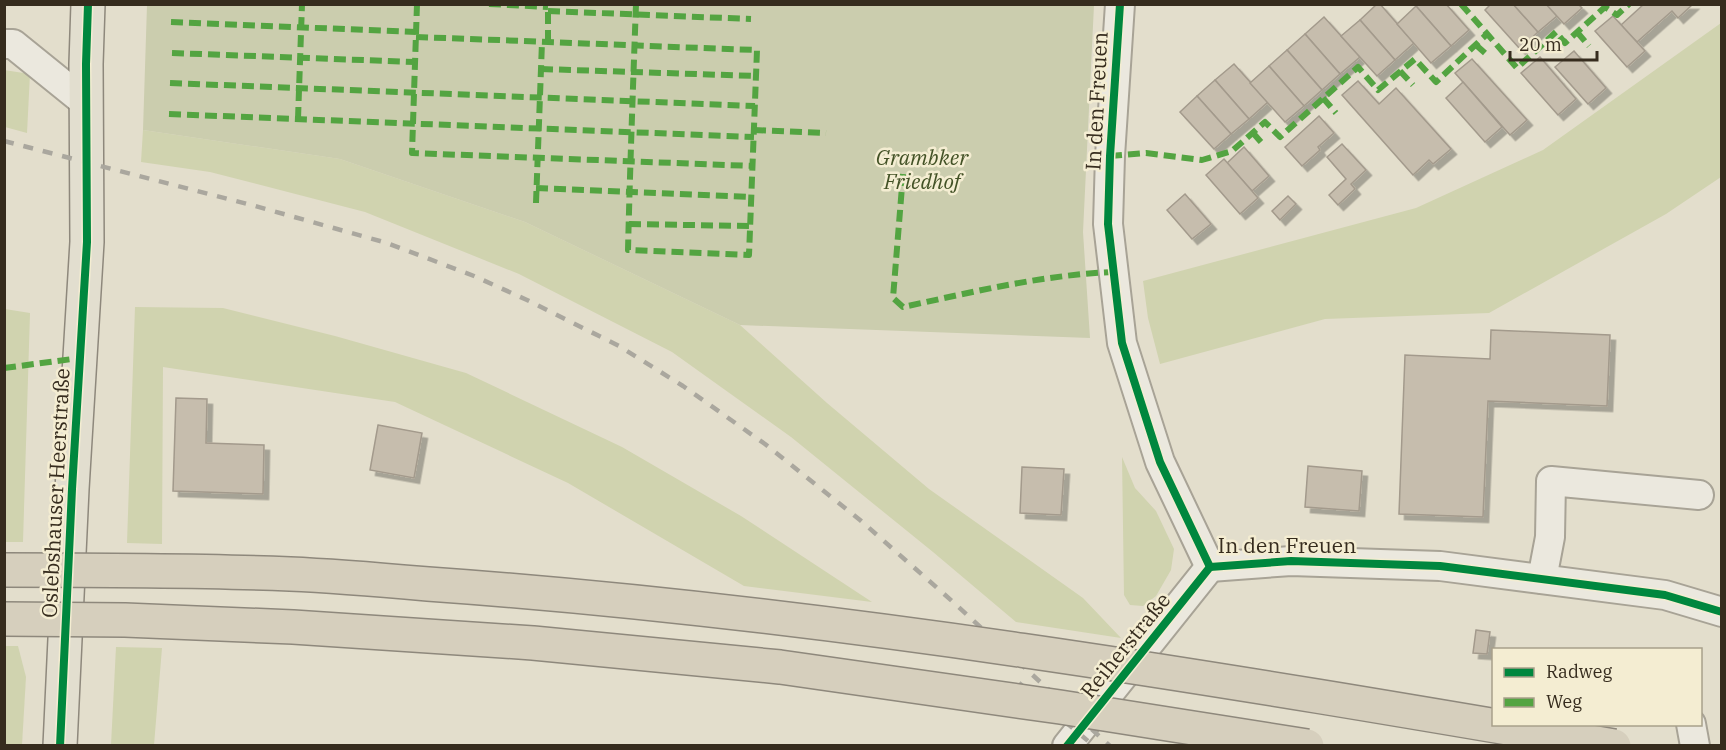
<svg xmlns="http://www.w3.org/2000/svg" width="1726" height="750" font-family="'IBM Plex Serif',serif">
  <defs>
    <filter id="shadow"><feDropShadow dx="5.5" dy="5.5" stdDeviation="0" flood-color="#0004"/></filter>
  </defs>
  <rect width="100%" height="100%" fill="#e3decc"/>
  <g fill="#d0d3af">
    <path d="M1721,23v154l-55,37 -177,99 -164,6 -165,45 -12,-46 -5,-37 273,-73 127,-58z"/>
    <path d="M4,70l26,4 -3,59 -22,-6z"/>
    <path d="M143,130l197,29 185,63 215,103 87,78 102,86 154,109 38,40 -105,-16 -83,-70 -142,-115 -119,-85 -153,-78 -154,-62 -155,-40 -69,-10z"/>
    <path d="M135,307l88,1 112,28 131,37 156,74 119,69 131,86 -128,-16 -176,-103 -173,-81 -232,-35 -1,177 -35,-1z"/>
    <path d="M5,309l25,4 -7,229h-18z"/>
    <path d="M1122,457l13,31 21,23 18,38 -3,21 -15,26 -13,10 -13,-1 -6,-10z"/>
    <path d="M4,646h14l8,31 -4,68h-17z"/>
    <path d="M116,647l46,1 -8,97h-43z"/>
  </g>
  <path fill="#cbcdae" d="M147,5h947l-11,227 7,106 -350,-13 -215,-103 -185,-63 -197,-29z"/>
  <g fill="#c6bdad" stroke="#a39a8c" stroke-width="1.5" filter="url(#shadow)">
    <path d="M1377,4h3l34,39 -19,17 -35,-40z"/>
    <path d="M1418,4h28l23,26 -18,16 -35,-40z"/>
    <path d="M1491,4h22l25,28 -18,17 -35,-39z"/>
    <path d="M1513,4h33l11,12 -19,16z"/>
    <path d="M1546,4h32l4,4 -18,16z"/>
    <path d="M1644,4h49l-15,14 -6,-7 -35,31 -16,-17z"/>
    <path d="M1416,6l35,40 -20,17 -34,-39z"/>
    <path d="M1613,16l32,35 -18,16 -32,-36z"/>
    <path d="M1324,17l36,40 -20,17 -35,-40z"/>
    <path d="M1360,20l35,40 -18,16 -36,-40z"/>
    <path d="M1305,34l35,40 -18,16 -35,-40z"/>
    <path d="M1287,50l35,40 -18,16 -35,-40z"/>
    <path d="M1574,51l32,37 -18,16 -33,-37z"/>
    <path d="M1540,57l36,42 -18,16 -37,-42z"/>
    <path d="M1472,59l55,61 -17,15 -55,-62z"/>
    <path d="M1234,64l34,38 -19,17 -34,-39z"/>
    <path d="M1269,66l35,40 -19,16 -35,-39z"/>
    <path d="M1215,80l34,39 -18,15 -34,-38z"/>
    <path d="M1358,81l21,23 17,-16 55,61 -18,15 -4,-4 -16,15 -71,-80z"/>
    <path d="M1463,82l39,45 -17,15 -39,-44z"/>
    <path d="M1197,96l34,38 -17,15 -34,-37z"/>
    <path d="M1319,116l15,17 -16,14 2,3 -18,16 -17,-19z"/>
    <path d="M1342,144l24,26 -15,14 4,5 -17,16 -9,-10 17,-16 -19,-22z"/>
    <path d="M1244,147l25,29 -17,15 -25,-28z"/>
    <path d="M1224,159l34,39 -18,16 -34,-39z"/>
    <path d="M1185,194l26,30 -19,15 -25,-29z"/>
    <path d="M1288,196l8,8 -16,16 -8,-9z"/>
    <path d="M1491,330l119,5 -3,71 -119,-5 -5,116 -84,-3 6,-159 85,4z"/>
    <path d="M176,398l31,1 -1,44 58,2 -1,49 -90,-3z"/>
    <path d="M378,425l44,8 -8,45 -44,-8z"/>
    <path d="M1308,466l54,5 -3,40 -54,-4z"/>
    <path d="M1022,467l42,2 -3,46 -41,-2z"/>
    <path d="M1476,630l14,2 -3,22 -14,-1z"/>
  </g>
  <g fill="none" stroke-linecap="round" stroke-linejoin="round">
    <g stroke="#a8a396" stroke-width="32">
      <g id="minor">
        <path d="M1120,4l-10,152 -2,68 14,119 38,119 50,105"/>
        <path d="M4,44h9l73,59"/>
        <path d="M1210,567l81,-6 149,5 225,29 57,17"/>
        <path d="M1542,579l8,-42 1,-56 148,14"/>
        <path d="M1691,724l4,22"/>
        <path d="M1067,746l143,-179"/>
      </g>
    </g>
    <g stroke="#8e887c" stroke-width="36">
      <path id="major" d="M60,746l12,-257 15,-247 -1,-178 2,-60"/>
    </g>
    <use href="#minor" stroke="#ebe8de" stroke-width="28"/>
    <use href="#major" stroke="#e2decf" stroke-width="33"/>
    <g stroke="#aaa79e" stroke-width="4.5" stroke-dasharray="10 10" stroke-linecap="butt">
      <path d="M4,141l251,65 132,37 87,33 53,24 92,46 64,40 82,58 95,76 92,81 158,145"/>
      <path d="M1019,683l75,63"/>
    </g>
    <g stroke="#8e887c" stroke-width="36" stroke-linecap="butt">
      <g id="highway-bridge">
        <path d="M4,570c96,0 191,0 286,4 46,2 92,6 138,10 398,28 792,95 1186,162"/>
        <path d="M4,619l121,1 168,7 240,16 247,24 280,40 247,39"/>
      </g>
    </g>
    <use href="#highway-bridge" stroke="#d6cfbd" stroke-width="33"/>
    <g stroke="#53a441" stroke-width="6" stroke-dasharray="12 6" stroke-linecap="butt">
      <path d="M417,4l-5,149 341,13"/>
      <path d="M489,4l59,3"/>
      <path d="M1461,4l56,64 39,-36 9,11 40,-36 12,8 12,-11"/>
      <path d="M548,11l203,8"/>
      <path d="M171,22l245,10"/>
      <path d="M1577,32l12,14"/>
      <path d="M416,37c114,4 227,9 341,13l-8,205 -121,-5c2,-82 5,-164 8,-246"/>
      <path d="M548,42v-36"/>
      <path d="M1476,45l9,8"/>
      <path d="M172,53l243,9"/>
      <path d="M541,69l215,7"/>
      <path d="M1400,71l13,14"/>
      <path d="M170,83l585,23"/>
      <path d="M1323,98l13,15"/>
      <path d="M169,114l585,23"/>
      <path d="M298,119l4,-115"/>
      <path d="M754,130l72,3"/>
      <path d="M1253,133l8,9"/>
      <path d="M1110,156l36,-3 56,7 30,-9 33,-29 15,15 78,-70 20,23 37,-31 21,23 51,-48"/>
      <path d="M903,174l-10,124 10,9c70,-15 139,-32 210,-35"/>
      <path d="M536,188l215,9"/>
      <path d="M536,203l6,-161"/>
      <path d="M629,224l121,2"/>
      <path d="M4,368l76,-10"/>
    </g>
    <g stroke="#f4edd2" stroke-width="11">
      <g id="cycleway">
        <path d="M1120,4l-10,152 -2,68 14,119 38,119 50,105"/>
        <path d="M1210,567l81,-6 149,5 225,29 57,17"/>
        <path d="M60,746l12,-257 15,-247 -1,-178 2,-60"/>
        <path d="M1067,746l143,-179"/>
      </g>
    </g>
    <use href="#cycleway" stroke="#00873e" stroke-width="8"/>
  </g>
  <g text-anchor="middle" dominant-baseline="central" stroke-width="5" stroke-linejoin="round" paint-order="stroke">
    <g font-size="21" fill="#362c1e" stroke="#f4edd2">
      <text transform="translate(1096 101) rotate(-87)">In den Freuen</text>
      <text transform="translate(55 493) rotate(-87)">Oslebshauser Heerstraße</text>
      <text x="1287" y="545">In den Freuen</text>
      <text transform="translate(1125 645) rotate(-51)">Reiherstraße</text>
    </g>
    <g font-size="21" font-style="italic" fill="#435226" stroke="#f4edd2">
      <text x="922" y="157">Grambker<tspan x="922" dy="24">Friedhof</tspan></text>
    </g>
  </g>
  <rect width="1726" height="750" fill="none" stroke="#362c1e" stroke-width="12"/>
  <rect x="1492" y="648" width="210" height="78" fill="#f4edd2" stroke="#a8a08a" stroke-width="1.5"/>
  <rect x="1504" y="668" width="30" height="9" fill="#00873e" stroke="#a8a08a" stroke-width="1.5"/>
  <text x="1546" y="678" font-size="18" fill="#362c1e">Radweg</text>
  <rect x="1504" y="698" width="30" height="9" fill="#53a441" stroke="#a8a08a" stroke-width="1.5"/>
  <text x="1546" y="708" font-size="18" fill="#362c1e">Weg</text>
  <path d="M1510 51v9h87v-9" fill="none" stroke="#362c1e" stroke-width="3"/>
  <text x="1519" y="51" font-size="18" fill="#362c1e" stroke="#f4edd2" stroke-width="4.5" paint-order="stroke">20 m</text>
</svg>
